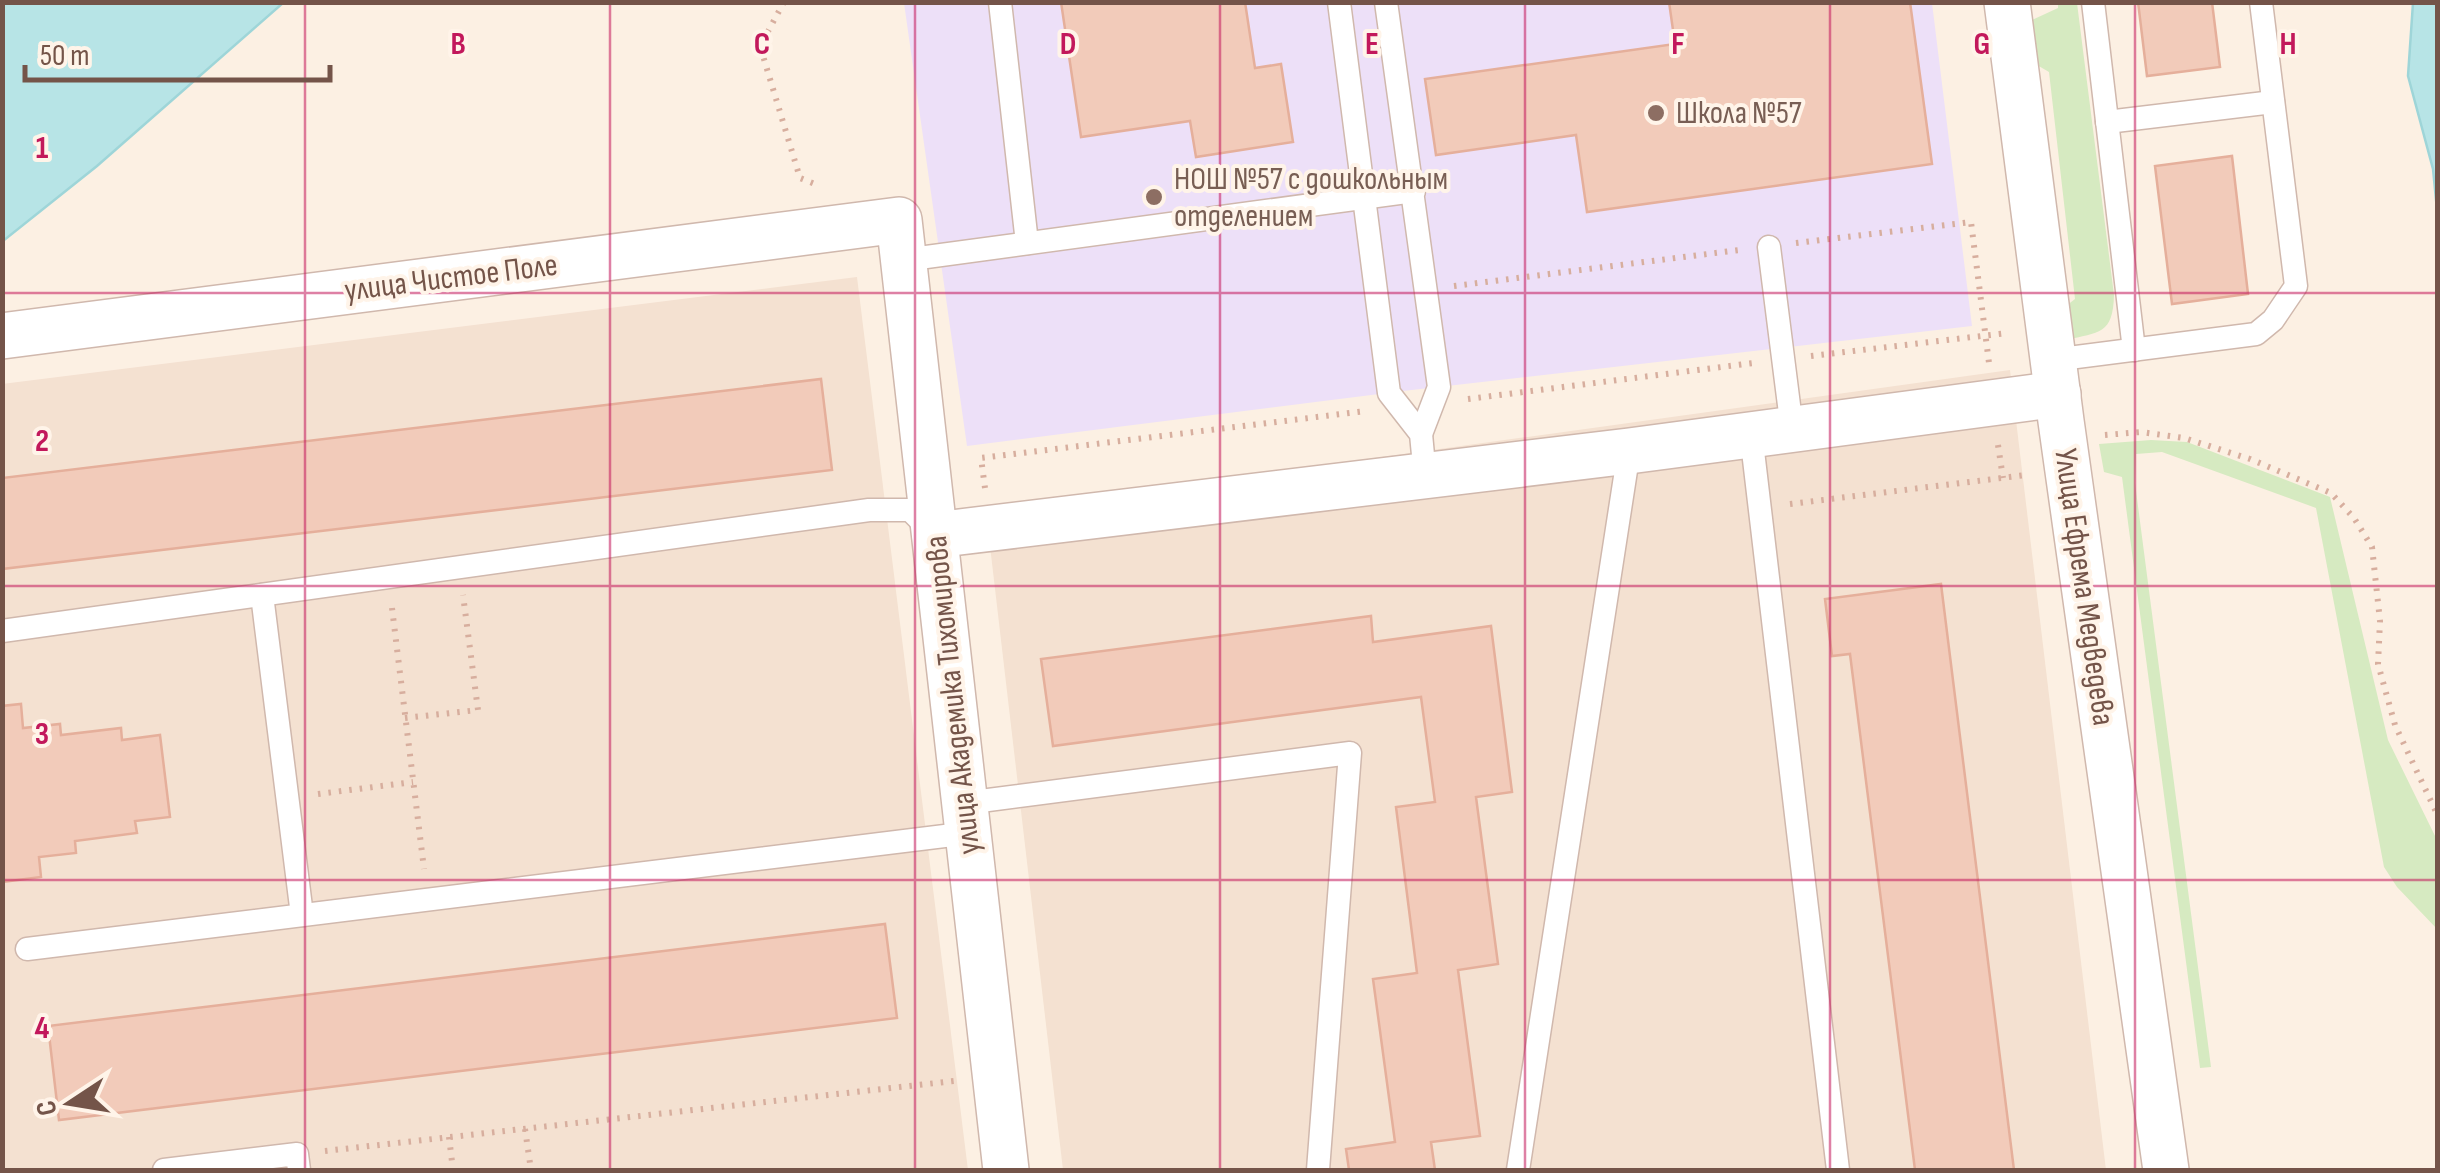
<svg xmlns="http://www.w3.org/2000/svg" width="2440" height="1173" font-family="'Sofia Sans Condensed',sans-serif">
  <rect width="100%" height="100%" fill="#fcf0e3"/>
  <g fill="#f4e1d1">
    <path d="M857,277l111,893h-965l-1,-786z"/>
    <path d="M2010,370l96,800h-1043l-77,-658z"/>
  </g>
  <path fill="#ede0f8" d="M904,3h1028l40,323 -569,65 -436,55z"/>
  <g fill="#d6eac1">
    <path d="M2058,3h19l37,292c-1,40 -15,37 -48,45l-4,-31 13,-10 -26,-227 -12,-7 -7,-44 28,-13z"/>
    <path d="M2151,440l36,2 143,55 58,243 49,100v89l-40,-42 -13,-20 -68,-359 -154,-56 -26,2 -1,29 76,584 -11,1 -78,-591 -18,-5 -5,-28z"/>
  </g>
  <g fill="#b7e4e6" stroke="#9ed5d8" stroke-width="2.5">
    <path d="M3,2h280v1l-186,163 -94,75z"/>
    <path d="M2413,3h24v207l-4,-41 -25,-93z"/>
  </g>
  <g fill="#f2cbba" stroke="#e5af9b" stroke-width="2.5">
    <path d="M1061,2h184l10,66 26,-4 12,78 -97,15 -6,-36 -109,16z"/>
    <path d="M1669,2h241l22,162 -345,48 -11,-77 -140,20 -11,-76 250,-35z"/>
    <path d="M2138,2h74l8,65 -73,9z"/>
    <path d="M2232,156l16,138 -76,10 -17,-138z"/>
    <path d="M821,379l11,91 -830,99v-91z"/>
    <path d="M1941,584l73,586h-99l-65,-516 -18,2 -7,-57z"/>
    <path d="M1371,616l2,26 118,-16 21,166 -36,5 22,167 -40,6 22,166 -49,6 4,28h-86l-3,-21 49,-7 -22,-163 44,-6 -21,-166 39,-5 -14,-105 -368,49 -12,-87z"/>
    <path d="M21,704l2,24 37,-4 1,11 60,-7 1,12 38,-5 10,82 -35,4 2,12 -62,8 1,12 -37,4 2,20 -39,5v-176z"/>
    <path d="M885,924l12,94 -838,102 -11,-94z"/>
  </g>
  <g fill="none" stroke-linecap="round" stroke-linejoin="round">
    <g stroke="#d0b8ad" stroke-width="25">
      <g id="lane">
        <path d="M1000,2l27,241"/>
        <path d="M1339,2l50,391 32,41 4,42"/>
        <path d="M1386,2l53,385 -18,47"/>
        <path d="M2093,2l41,348"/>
        <path d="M2107,122l166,-20"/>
        <path d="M1769,247l23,182"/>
        <path d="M904,260l510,-69"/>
        <path d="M2053,360l203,-26 17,-14 23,-34 -35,-284"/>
        <path d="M1751,434l87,736"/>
        <path d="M262,595l40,320"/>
        <path d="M2,631l867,-121h41l18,18"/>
        <path d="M965,803l385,-50 -32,417"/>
        <path d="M27,949l942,-116"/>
        <path d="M164,1170l133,-16 2,16"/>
        <path d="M1518,1170l111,-719"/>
      </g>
    </g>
    <g stroke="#d0b8ad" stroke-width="48">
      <g id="street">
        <path d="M2007,2l54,419 105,749"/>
        <path d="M2,336l897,-116 107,950"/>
        <path d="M935,535l694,-84 429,-57"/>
      </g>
    </g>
    <g stroke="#d7ae9e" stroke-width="6" stroke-dasharray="2.5 8" stroke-linecap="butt">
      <path d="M784,2l-24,44 40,132 20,8"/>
      <path d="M1796,243l175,-21 18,141"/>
      <path d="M1454,286l285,-36"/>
      <path d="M1811,356l196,-23"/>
      <path d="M1468,399l285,-36"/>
      <path d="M2105,435l36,-3 43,6 66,21 81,34 23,25 18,29 8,74 -2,43 17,61 43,91"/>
      <path d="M1998,445l5,33"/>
      <path d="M985,488l-4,-30 385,-47"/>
      <path d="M1790,504l236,-29"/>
      <path d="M392,608l32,261"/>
      <path d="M405,718l73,-8 -15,-115"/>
      <path d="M318,794l95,-12"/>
      <path d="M525,1129l6,41"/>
      <path d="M449,1137l4,33"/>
      <path d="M325,1151l629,-70"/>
    </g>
    <use href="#lane" stroke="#fff" stroke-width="22"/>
    <use href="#street" stroke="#fff" stroke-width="45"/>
  </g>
  <path fill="none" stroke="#c2185b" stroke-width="2.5" stroke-opacity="0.55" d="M305,2v1168M610,2v1168M915,2v1168M1220,2v1168M1525,2v1168M1830,2v1168M2135,2v1168M2,293h2436M2,586h2436M2,880h2436"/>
  <g fill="#8d6e63" stroke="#fff4e9" stroke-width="4">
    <circle cx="1656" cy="113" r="10"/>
    <circle cx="1154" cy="197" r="10"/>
  </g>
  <g text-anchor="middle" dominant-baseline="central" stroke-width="8" stroke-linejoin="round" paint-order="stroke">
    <g font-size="32" fill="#785e54" stroke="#fff4e9" text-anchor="start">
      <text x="1676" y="113">Школа №57</text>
      <text x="1174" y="179">НОШ №57 с дошкольным<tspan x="1174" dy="37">отделением</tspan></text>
    </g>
    <g font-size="32" fill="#745449" stroke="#fff4e9">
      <text transform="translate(451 278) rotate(-7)">улица Чистое Поле</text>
      <text transform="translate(2084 587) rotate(82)">Улица Ефрема Медведева</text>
      <text transform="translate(953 695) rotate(-96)">улица Академика Тихомирова</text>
    </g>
  </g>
  <g font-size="32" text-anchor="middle" font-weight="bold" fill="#c2185b" stroke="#fff4e9" stroke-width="8" stroke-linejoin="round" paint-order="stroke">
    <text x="458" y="54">B</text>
    <text x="762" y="54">C</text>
    <text x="1068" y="54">D</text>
    <text x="1372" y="54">E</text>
    <text x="1678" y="54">F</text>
    <text x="1982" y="54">G</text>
    <text x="2288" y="54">H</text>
    <text x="42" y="158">1</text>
    <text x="42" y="451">2</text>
    <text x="42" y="744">3</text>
    <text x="42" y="1038">4</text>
  </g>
  <rect width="2440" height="1173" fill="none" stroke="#745449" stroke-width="10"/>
  <g transform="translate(70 1103) rotate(258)" stroke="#fff4e9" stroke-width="8" paint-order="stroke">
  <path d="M0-8L18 38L0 25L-18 38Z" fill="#745449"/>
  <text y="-15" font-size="28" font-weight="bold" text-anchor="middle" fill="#745449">С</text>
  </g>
  <path d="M25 65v15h305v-15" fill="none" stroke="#745449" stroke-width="5"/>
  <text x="40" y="65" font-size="30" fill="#745449" stroke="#fff4e9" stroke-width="8" paint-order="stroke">50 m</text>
</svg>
